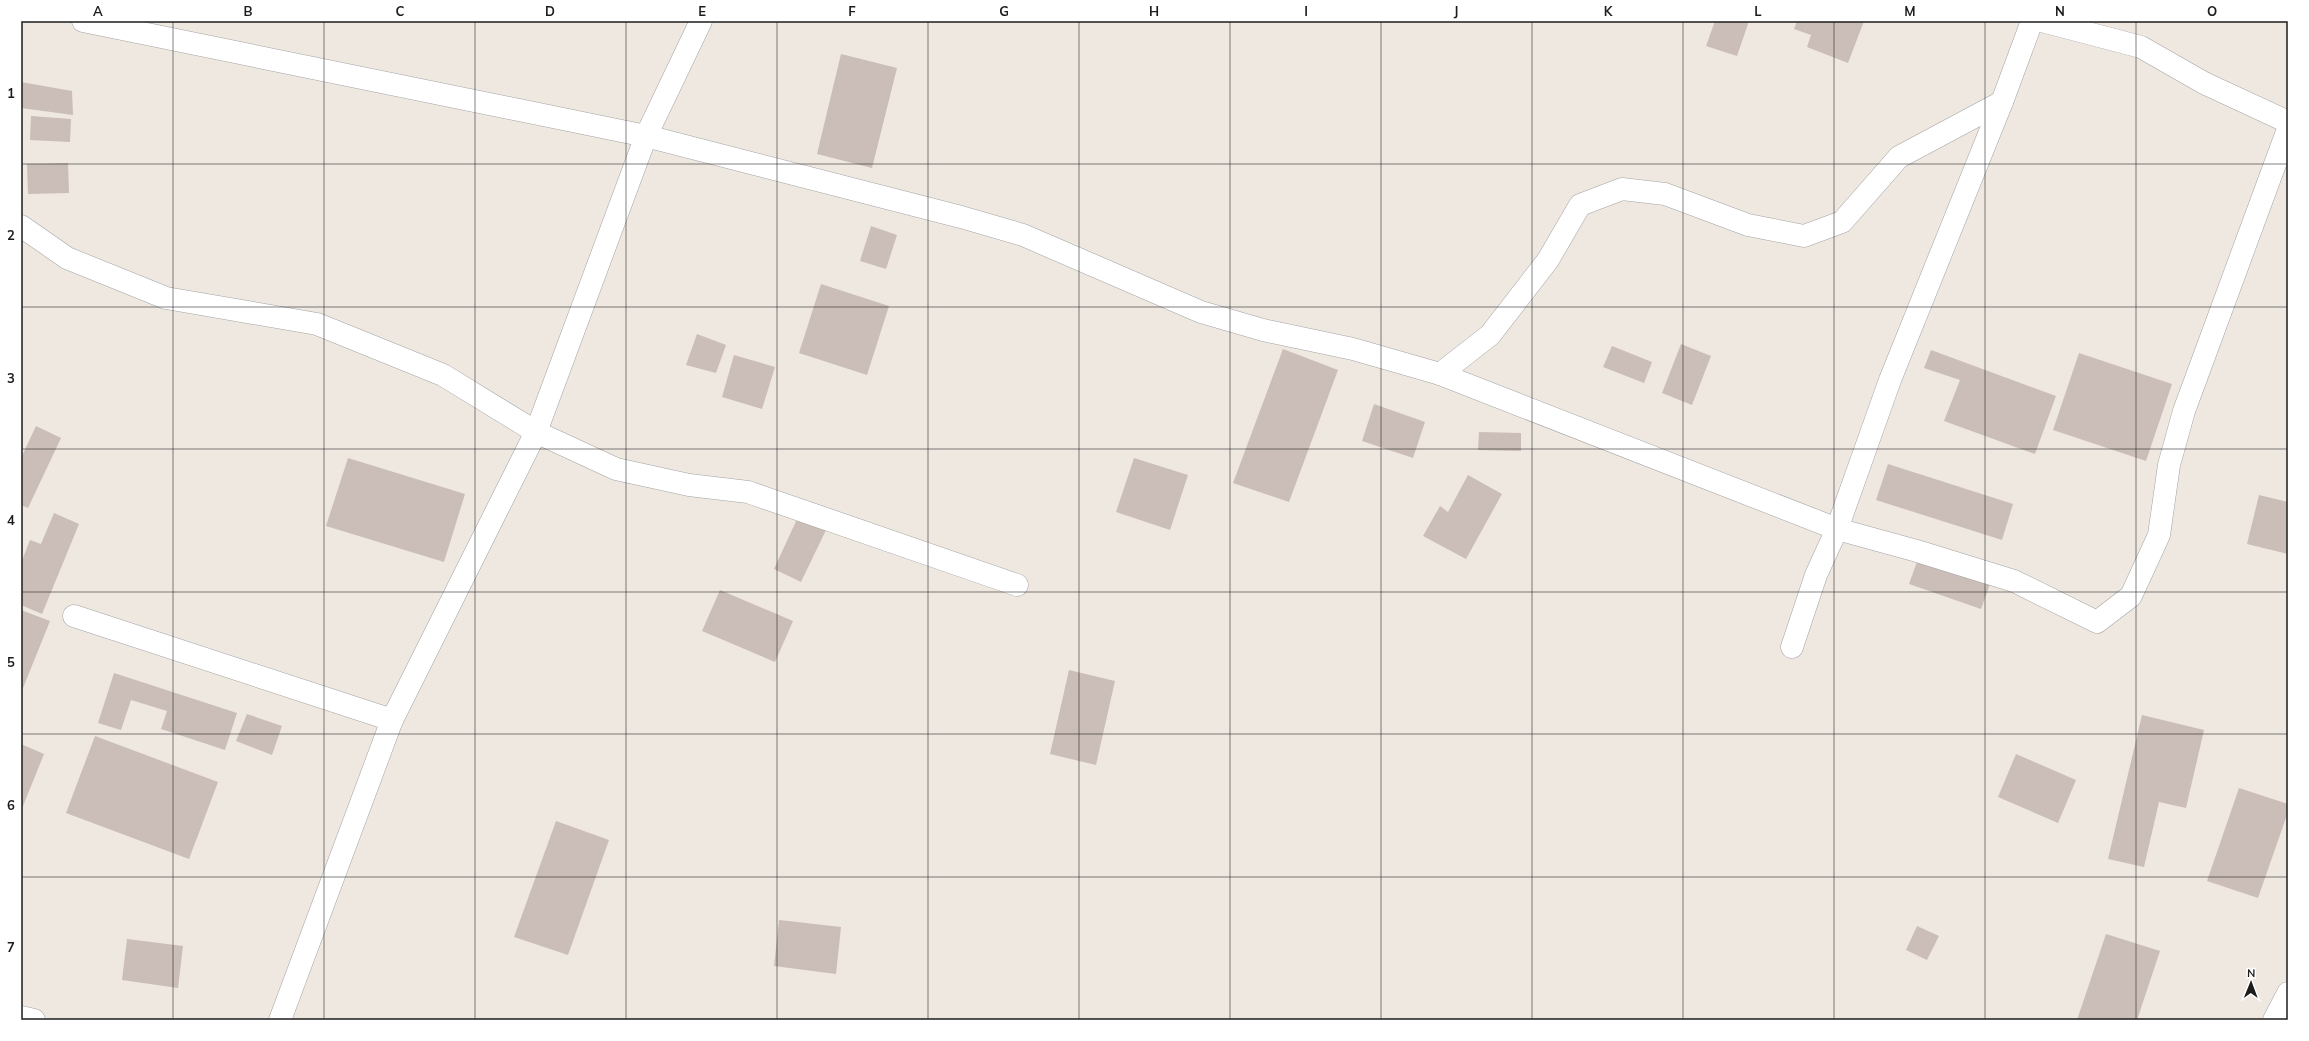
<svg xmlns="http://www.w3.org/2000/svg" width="2309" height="1041" font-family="Mulish,sans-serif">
  <rect width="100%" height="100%" fill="#efe8e1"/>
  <g fill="#cbbdb7">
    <path d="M1715,21h34l-12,35 -31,-10z"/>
    <path d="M1797,21h67l-16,42 -41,-16 4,-12 -17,-6z"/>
    <path d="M841,54l56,14 -25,100 -55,-14z"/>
    <path d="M21,82l51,9 1,24 -52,-7z"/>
    <path d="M31,116l40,3 -1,23 -40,-2z"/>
    <path d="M68,163l1,30 -41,1 -1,-30z"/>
    <path d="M871,226l26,9 -11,34 -26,-8z"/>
    <path d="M821,284l68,22 -22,69 -68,-22z"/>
    <path d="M697,334l29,11 -10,28 -30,-8z"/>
    <path d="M1681,344l30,12 -19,49 -30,-12z"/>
    <path d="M1612,346l40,16 -8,21 -41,-16z"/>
    <path d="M1283,349l55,21 -49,132 -56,-19z"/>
    <path d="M1931,350l125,46 -21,58 -91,-33 16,-41 -36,-12z"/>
    <path d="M2079,353l93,31 -26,77 -93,-31z"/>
    <path d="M734,355l41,12 -13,42 -40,-12z"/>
    <path d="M1374,404l51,18 -12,36 -51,-17z"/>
    <path d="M36,426l25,12 -33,70 -7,-3v-47z"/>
    <path d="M1479,432l42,1v18l-43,-1z"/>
    <path d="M348,458l117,36 -21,68 -118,-36z"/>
    <path d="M1134,458l54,17 -18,55 -54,-18z"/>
    <path d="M1888,464l125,40 -11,36 -126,-40z"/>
    <path d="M1468,475l34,19 -36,65 -43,-23 17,-30 8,6z"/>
    <path d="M2259,495l29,7v52l-41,-10z"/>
    <path d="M54,513l25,11 -37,90 -21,-9v-42l9,-23 11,4z"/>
    <path d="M798,517l28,13 -25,52 -27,-13z"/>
    <path d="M1918,559l72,25 -9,25 -72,-25z"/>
    <path d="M720,590l73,31 -18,41 -73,-31z"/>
    <path d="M21,610l29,11 -29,72z"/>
    <path d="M1069,670l46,11 -19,84 -46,-11z"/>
    <path d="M114,673l123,40 -12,37 -64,-21 6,-18 -36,-11 -10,30 -23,-7z"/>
    <path d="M247,714l35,12 -10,29 -36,-14z"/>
    <path d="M2142,715l62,15 -18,78 -27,-6 -15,65 -36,-8z"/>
    <path d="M95,736l123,46 -29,77 -123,-46z"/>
    <path d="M21,744l23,10 -23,57z"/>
    <path d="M2016,754l60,26 -18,43 -60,-26z"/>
    <path d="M2239,788l49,16v8l-30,86 -51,-17z"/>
    <path d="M556,821l53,19 -41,115 -54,-18z"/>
    <path d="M779,920l62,7 -5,47 -62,-8z"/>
    <path d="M1917,926l22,10 -12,24 -21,-10z"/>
    <path d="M2106,934l54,17 -23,69h-60z"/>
    <path d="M127,939l56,7 -5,42 -56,-8z"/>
  </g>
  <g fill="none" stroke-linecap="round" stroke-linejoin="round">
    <g stroke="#a3a3a3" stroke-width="23">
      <g id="street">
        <path d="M83,21l563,115 315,81 62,18 178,77 62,18 90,19 87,25 397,155 80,22 97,30 83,41 34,-26 28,-61 10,-70 15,-54 104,-282"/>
        <path d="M2042,21l99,26 63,36 84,39"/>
        <path d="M21,226l46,32 99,40 151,26 126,51 93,57 80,37 73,16 59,7 269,93"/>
        <path d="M1440,374l50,-39 58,-75 32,-55 42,-16 43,5 83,31 56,11 38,-14 57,-65 103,-55"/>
        <path d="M74,616l318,104"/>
        <path d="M1792,647l24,-72 21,-46 53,-149 112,-278 30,-81"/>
        <path d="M21,1017l13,3"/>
        <path d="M280,1020l112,-300 144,-288 110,-296 55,-115"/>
        <path d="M2274,1020l14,-27"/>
      </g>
    </g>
    <use href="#street" stroke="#fff" stroke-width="22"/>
  </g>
  <path fill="none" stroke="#1c1c1c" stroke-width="1" stroke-opacity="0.55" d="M173,21v999M324,21v999M475,21v999M626,21v999M777,21v999M928,21v999M1079,21v999M1230,21v999M1381,21v999M1532,21v999M1683,21v999M1834,21v999M1985,21v999M2136,21v999M21,164h2267M21,307h2267M21,449h2267M21,592h2267M21,734h2267M21,877h2267"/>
  <rect width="2309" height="1041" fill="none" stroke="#ffffff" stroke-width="44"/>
  <g transform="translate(2251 983) rotate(1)" stroke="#ffffff" stroke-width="3" paint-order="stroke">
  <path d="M0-3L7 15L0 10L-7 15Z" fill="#1c1c1c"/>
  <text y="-6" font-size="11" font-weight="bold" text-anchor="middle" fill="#1c1c1c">N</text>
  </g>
  <rect x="22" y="22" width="2265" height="997" fill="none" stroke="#1c1c1c" stroke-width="1.5"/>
  <g font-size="13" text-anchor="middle" font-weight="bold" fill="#1c1c1c">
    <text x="98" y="16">A</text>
    <text x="248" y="16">B</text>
    <text x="400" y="16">C</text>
    <text x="550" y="16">D</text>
    <text x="702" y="16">E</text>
    <text x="852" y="16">F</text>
    <text x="1004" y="16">G</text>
    <text x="1154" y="16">H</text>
    <text x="1306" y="16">I</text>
    <text x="1456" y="16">J</text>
    <text x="1608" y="16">K</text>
    <text x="1758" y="16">L</text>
    <text x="1910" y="16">M</text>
    <text x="2060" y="16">N</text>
    <text x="2212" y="16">O</text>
    <text x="11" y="98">1</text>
    <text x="11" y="240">2</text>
    <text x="11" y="383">3</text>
    <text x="11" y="525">4</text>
    <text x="11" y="667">5</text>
    <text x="11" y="810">6</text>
    <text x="11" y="952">7</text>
  </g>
</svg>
